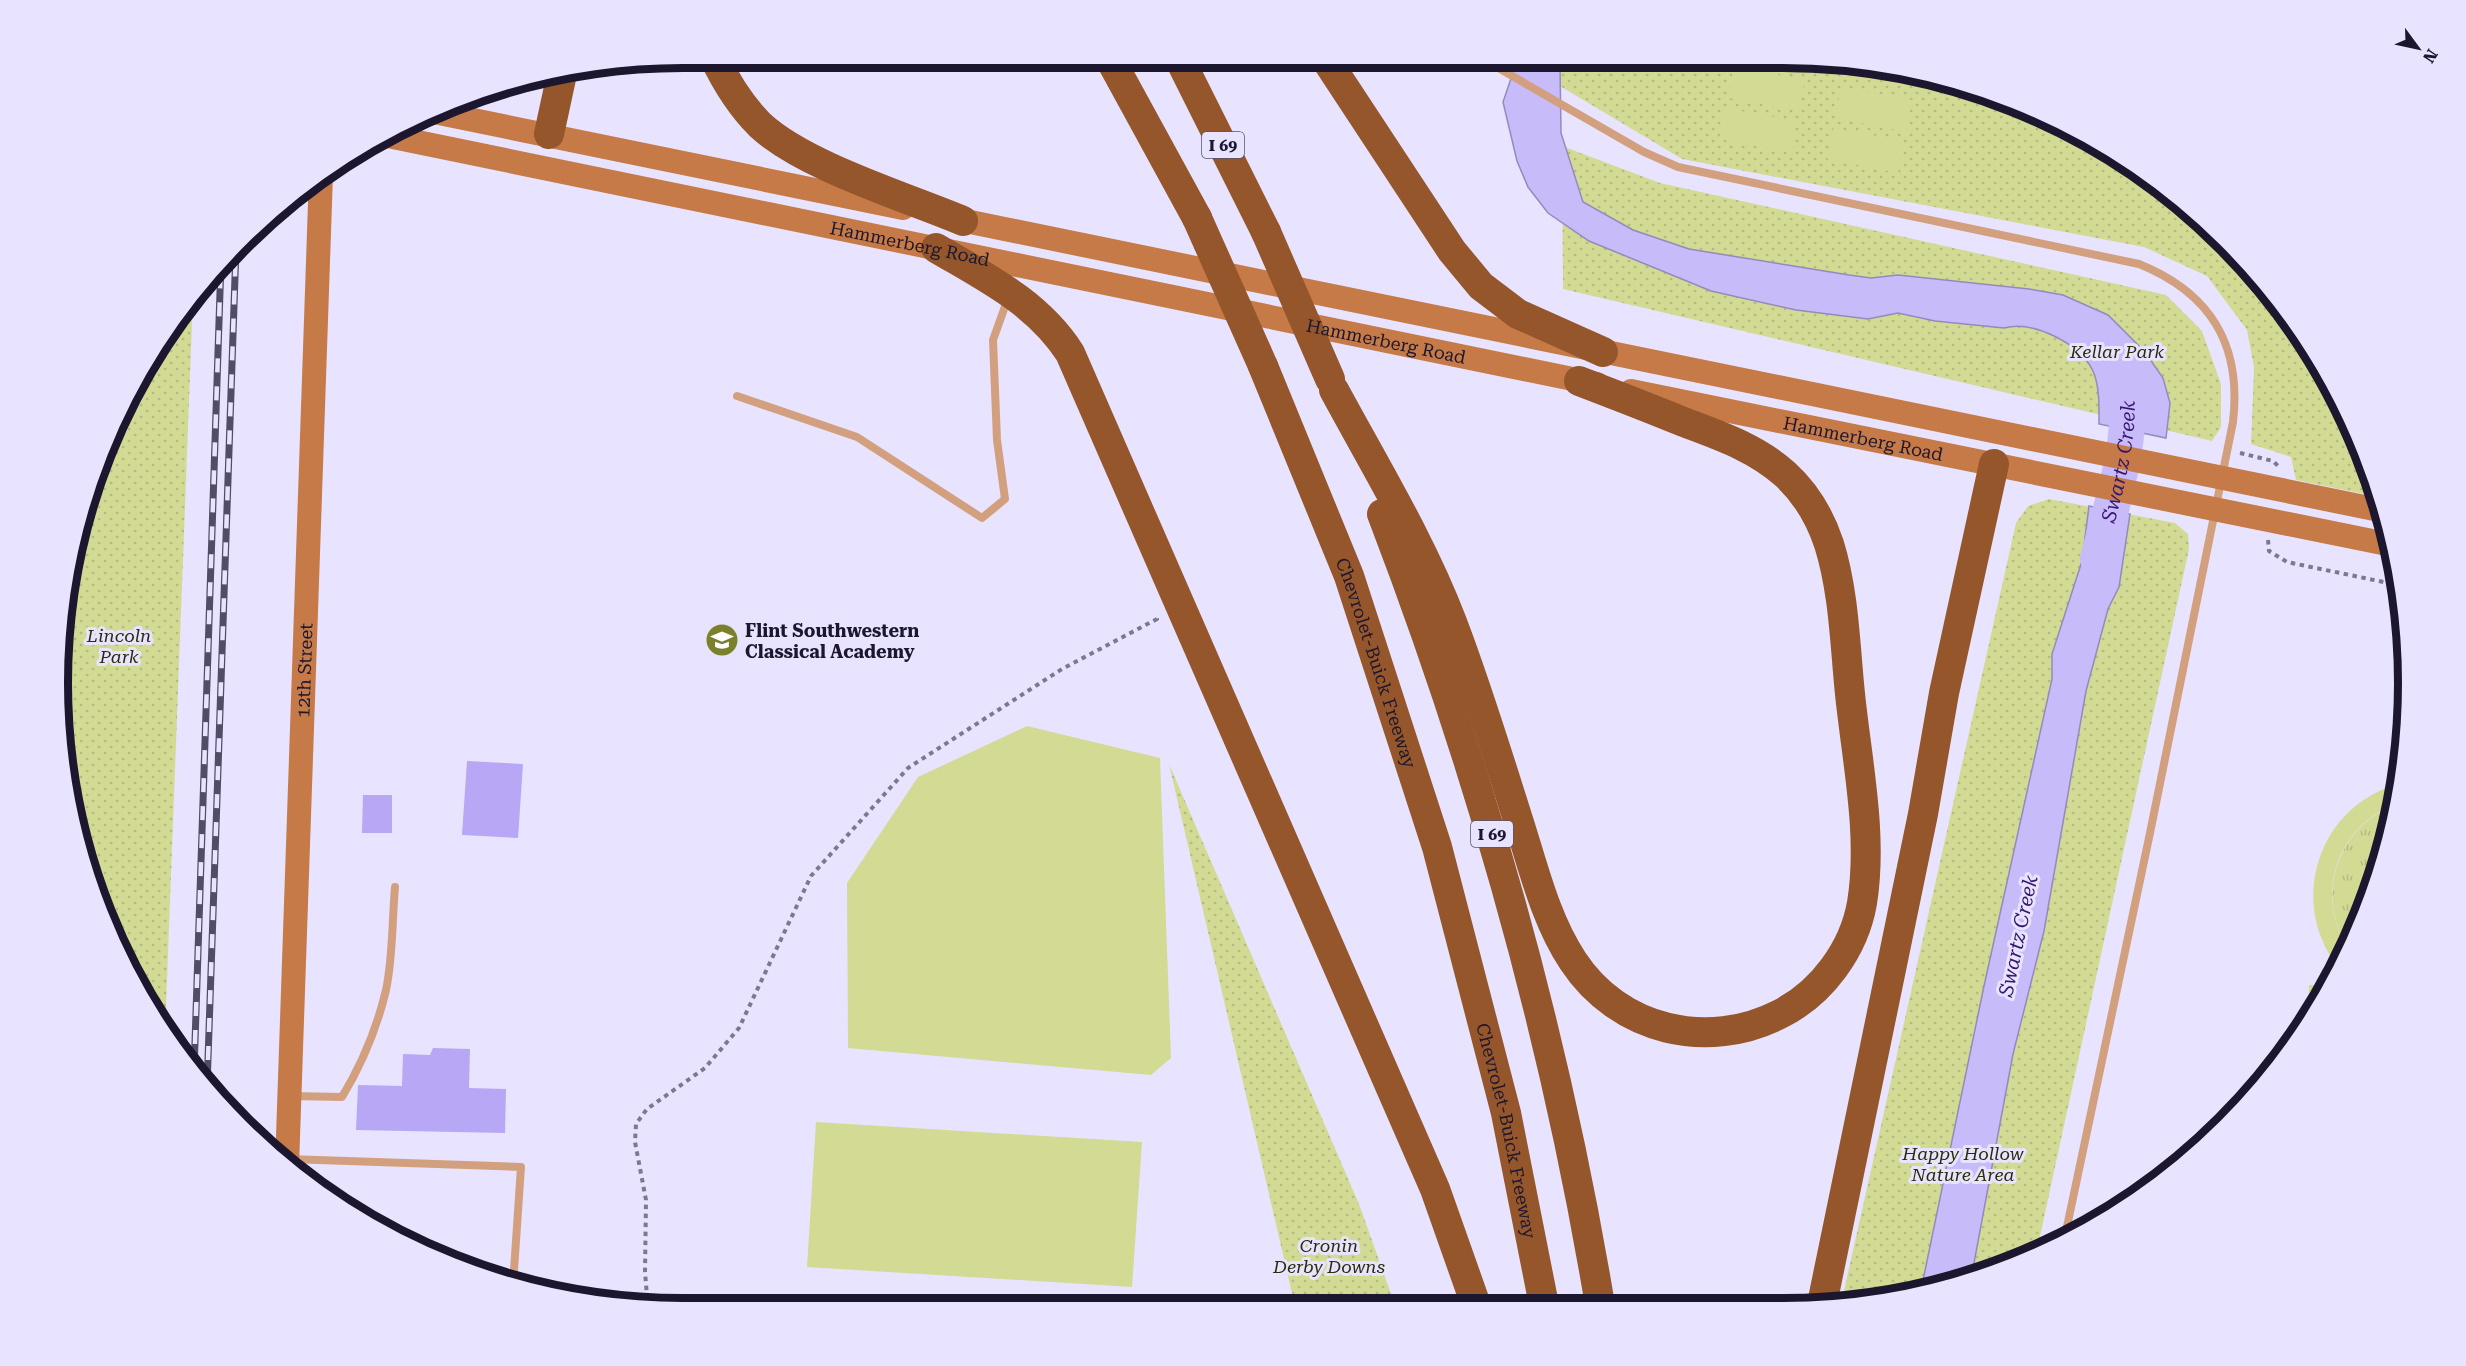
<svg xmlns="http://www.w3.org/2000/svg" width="2466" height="1366" font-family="'Roboto Serif',serif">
  <defs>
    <pattern id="grass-tufts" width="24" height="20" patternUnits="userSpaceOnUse" patternTransform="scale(1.5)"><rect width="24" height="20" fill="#d3da94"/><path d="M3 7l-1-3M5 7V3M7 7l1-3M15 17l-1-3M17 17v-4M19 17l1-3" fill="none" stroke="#b5ba80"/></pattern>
    <pattern id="park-dots" width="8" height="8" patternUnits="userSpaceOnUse" patternTransform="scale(1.5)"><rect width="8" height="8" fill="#d3da94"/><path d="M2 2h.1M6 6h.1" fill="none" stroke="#b5ba80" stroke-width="1.8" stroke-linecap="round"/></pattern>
  </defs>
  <rect width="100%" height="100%" fill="#e8e4ff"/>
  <path fill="url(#grass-tufts)" d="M2394,805l-18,79 -28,63c-34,-53 -10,-119 46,-142z"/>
  <g fill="url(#park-dots)">
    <path d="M1513,58h311l121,20 151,63 99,71 84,90 65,104 35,91 -83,-17 -5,-23 -40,-13 3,-77 -7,-37 -40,-54 -63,-29 -462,-88z"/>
    <path d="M1562,146l98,37 506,112 36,36 19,53v43l-9,14 -649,-152z"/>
    <path d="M193,296l-28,737 -60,-110 -27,-78 -20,-121v-82l20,-121 27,-78 57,-107z"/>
    <path d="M2049,499l126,24 13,11 1,15 -152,701 -52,26 -121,28h-23l175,-781 12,-17z"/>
    <path d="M1169,764l190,440 36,101 -100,1z"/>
  </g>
  <g fill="#d3da94">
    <path d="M1759,58h51l-2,9z"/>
    <path d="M1847,62l71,12 -2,13 -72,-14z"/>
    <path d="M1734,66l71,14 -6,31 -71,-13z"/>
    <path d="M1841,87l71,13 -6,32 -71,-14z"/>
    <path d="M1725,108l72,13 -6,32 -72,-14z"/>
    <path d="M1833,128l71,13 -6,32 -71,-14z"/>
    <path d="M1027,726l133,32 11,300 -20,17 -303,-27 -1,-165 71,-106z"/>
    <path d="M2399,784l-5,21c-57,22 -80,90 -46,142l-10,20c-51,-66 -19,-162 61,-183z"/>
    <path d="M2309,985h21l-16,26h-6z"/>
    <path d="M816,1122l326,20 -10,145 -325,-20z"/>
  </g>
  <g fill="#c7bbfa" stroke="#948abd" stroke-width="1.5">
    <path d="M1518,58h45l-3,8 1,67 22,69 50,28 56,19 160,26 22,3 27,-3 131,14 34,6 45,20 37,37 18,26 7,25 -4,35 -67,-14c0,-16 1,-40 -7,-55 -14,-26 -59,-49 -88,-41l-69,-7 -37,-8 -30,6 -72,-9 -85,-19 -122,-50 -41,-28 -20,-26 -11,-26 -14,-59z"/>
    <path d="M2089,506l41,8 -11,73 -11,22 -22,82 -42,240 -31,123 -42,225 -50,11 63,-304 68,-307v-25l30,-93z"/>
  </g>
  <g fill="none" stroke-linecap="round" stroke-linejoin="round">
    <path stroke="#c7bbfa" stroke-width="36" id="s1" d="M2098,559c14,-58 36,-118 28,-178"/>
  </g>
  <g fill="#b7a7f4">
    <path d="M467,761l56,3 -5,74 -56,-3z"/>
    <path d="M363,795h29v38h-30z"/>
    <path d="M433,1048l37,1 -1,39 37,1 -1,44 -149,-3 2,-45 44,1 1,-32 27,1z"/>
  </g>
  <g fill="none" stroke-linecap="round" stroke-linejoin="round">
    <g stroke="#7c7890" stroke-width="4" stroke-dasharray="4.5 4.5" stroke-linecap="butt">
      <path d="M2240,453l33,8 7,7"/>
      <path d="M2268,540l1,11 18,11 111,23"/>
      <path d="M648,1308l-3,-36 1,-72 -11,-58 1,-18 11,-15 58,-41 34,-40 72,-152 97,-108 154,-99 95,-50 -1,-3"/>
    </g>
    <g stroke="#d3a07f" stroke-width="8">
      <path d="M1481,58l163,94 34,15 461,97c72,29 103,81 94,158l-83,411 -85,403"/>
      <path d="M737,396l120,41 125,81 23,-19 -8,-59 -4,-100 15,-42"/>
      <path d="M290,1096l52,1c20,-33 35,-69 44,-107 7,-33 6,-69 9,-103"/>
      <path d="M288,1159l233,8 -8,118"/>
    </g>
    <g stroke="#c57a48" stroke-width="24">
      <path d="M434,112l469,96"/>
      <path id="s2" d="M383,135l1214,249"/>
      <path d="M946,217l1438,294"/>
      <path id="s3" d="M1631,391l761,154"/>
      <path id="s4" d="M287,1166l34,-992"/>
    </g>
    <g stroke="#95562b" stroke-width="30">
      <path d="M714,57c12,25 26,48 46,68 44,41 146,72 203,96"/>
      <path d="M1109,57l88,161"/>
      <path d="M1179,58l87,174"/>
      <path d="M1325,58l127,193 29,35 37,28 85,38"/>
      <path d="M549,134l14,-65"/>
      <path d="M936,248c51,30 102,55 134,105l365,836 41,116"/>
      <path id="s5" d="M1263,366l86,210 88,271 69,266 38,192"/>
      <path d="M1334,390c41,76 87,151 118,232 26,68 47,138 69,207 14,45 26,93 52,132 46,70 135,90 207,53 42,-21 74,-65 82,-111 11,-68 -5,-141 -12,-209 -5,-49 -6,-102 -21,-150 -9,-27 -23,-51 -44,-70 -30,-27 -67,-39 -104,-53 -34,-14 -68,-27 -102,-40"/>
      <path d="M1382,514c98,256 173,520 218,791"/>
      <path d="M1822,1304l101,-490 21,-121 50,-229"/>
    </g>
    <g stroke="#524d66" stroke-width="7">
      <g id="rail">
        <path d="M194,1072l27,-810"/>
        <path d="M207,1088l29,-840"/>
      </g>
    </g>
    <use href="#rail" stroke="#e8e4ff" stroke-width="4.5" stroke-dasharray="14" stroke-linecap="butt"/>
    <g stroke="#95562b" stroke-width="30">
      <path d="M1197,218l66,148"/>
      <path d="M1266,232l64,147"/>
    </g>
  </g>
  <defs>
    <g id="school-disc" transform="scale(1.725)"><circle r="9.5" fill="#7b812b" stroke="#e8e4ff"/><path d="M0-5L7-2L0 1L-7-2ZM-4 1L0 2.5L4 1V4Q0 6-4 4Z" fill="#fff"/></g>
  </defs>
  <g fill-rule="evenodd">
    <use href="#school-disc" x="722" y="640"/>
  </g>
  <g text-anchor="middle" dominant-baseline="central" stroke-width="6" stroke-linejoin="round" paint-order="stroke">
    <g fill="#e8e4ff" stroke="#59546d" stroke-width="1.5">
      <rect x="1202" y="132" width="42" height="26" rx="4.5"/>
      <rect x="1471" y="821" width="42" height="26" rx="4.5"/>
    </g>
    <g font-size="16" font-weight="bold" fill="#1c172e">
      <text x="1223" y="145">I 69</text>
      <text x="1492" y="834">I 69</text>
    </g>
    <g font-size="18" fill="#1c172e" stroke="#e8e4ff">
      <text stroke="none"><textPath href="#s2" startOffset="538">Hammerberg Road</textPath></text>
      <text stroke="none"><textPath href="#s2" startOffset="1024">Hammerberg Road</textPath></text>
      <text stroke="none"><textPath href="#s3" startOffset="237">Hammerberg Road</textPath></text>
      <text stroke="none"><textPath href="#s5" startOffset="318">Chevrolet-Buick Freeway</textPath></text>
      <text stroke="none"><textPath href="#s4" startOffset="496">12th Street</textPath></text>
      <text stroke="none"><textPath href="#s5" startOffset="804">Chevrolet-Buick Freeway</textPath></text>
    </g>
    <g font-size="18" font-style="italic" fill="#2a2d07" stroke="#e8e4ff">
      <text x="2117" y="351">Kellar Park</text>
      <text x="119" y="635">Lincoln<tspan x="119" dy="21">Park</tspan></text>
      <text x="1963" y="1153">Happy Hollow<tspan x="1963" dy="21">Nature Area</tspan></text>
      <text x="1329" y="1245">Cronin<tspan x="1329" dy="21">Derby Downs</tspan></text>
    </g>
    <g font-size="18" font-weight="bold" fill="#1c172e" stroke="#e8e4ff" text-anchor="start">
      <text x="745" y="630">Flint Southwestern<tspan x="745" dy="21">Classical Academy</tspan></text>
    </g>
    <g font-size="20" font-style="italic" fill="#36166d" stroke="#e8e4ff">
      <text stroke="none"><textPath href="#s1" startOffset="100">Swartz Creek</textPath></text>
      <text transform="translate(2018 936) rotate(-78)">Swartz Creek</text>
    </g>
  </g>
  <path d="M0 0H2466V1366H0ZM683 68H1783A615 615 0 0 1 2398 683V683A615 615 0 0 1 1783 1298H683A615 615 0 0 1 68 683V683A615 615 0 0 1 683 68Z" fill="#e8e4ff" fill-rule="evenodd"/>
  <path fill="none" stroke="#1c172e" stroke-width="8" d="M683 68H1783A615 615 0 0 1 2398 683V683A615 615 0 0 1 1783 1298H683A615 615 0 0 1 68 683V683A615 615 0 0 1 683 68Z"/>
  <g transform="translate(2418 48) rotate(123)" stroke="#e8e4ff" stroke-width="4.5" paint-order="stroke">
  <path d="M0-4.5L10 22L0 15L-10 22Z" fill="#1c172e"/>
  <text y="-9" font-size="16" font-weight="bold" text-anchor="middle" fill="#1c172e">N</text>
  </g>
</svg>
